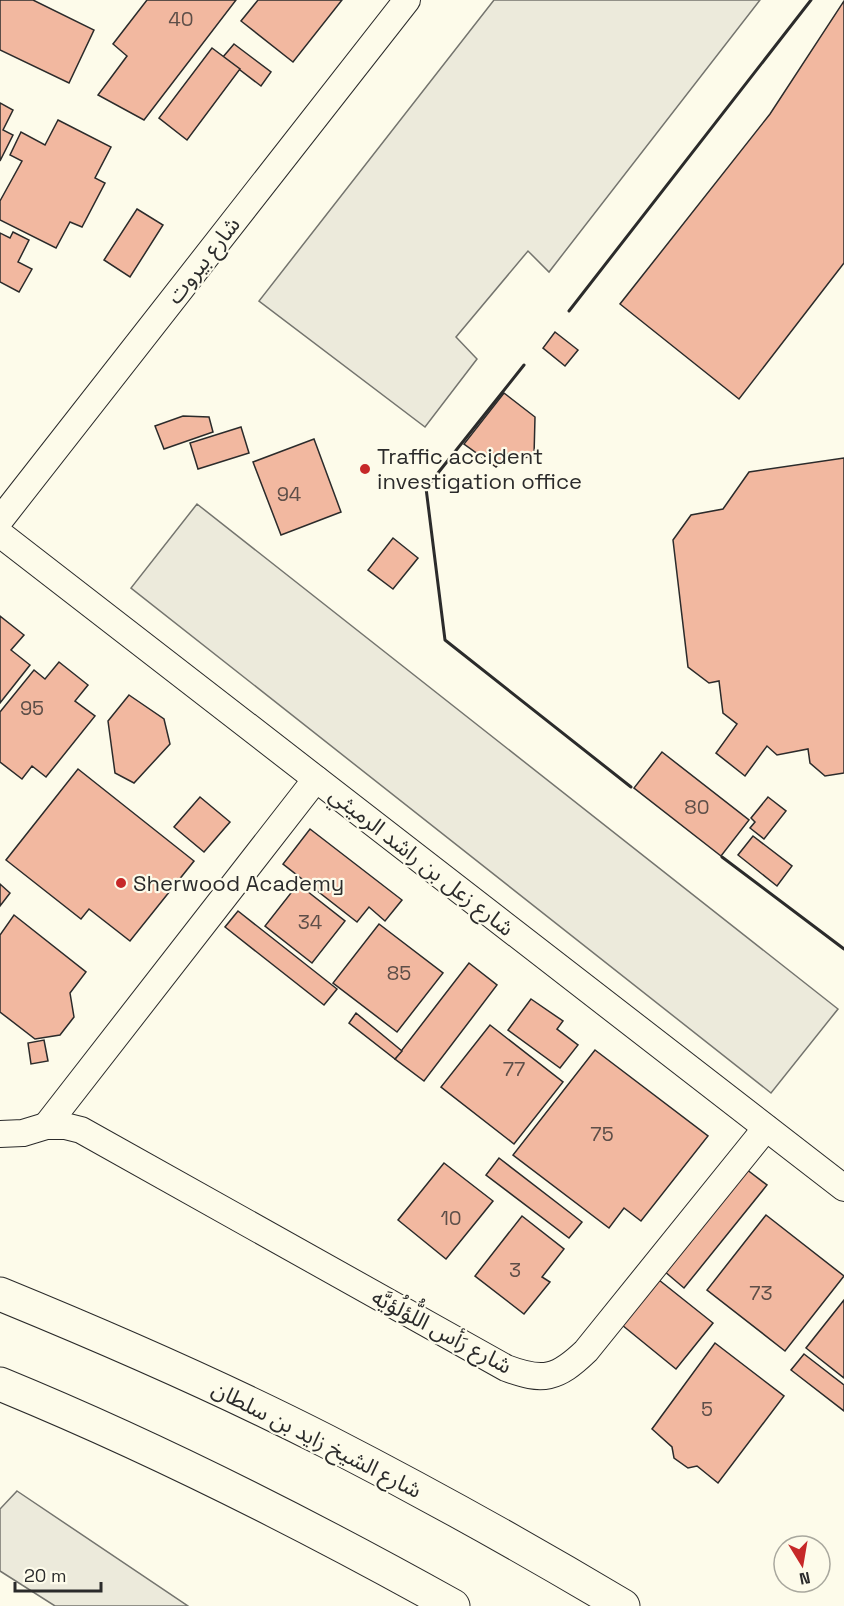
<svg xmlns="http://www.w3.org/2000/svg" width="844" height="1606" font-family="'Space Grotesk','Noto Sans Arabic',sans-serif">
  <rect width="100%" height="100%" fill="#fdfbea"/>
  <g fill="#eceadb" stroke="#74746e" stroke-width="1.5">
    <path d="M494,0h266l-211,272 -21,-21 -72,86 21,22 -52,68 -166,-126z"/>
    <path d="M197,504l641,505 -67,84 -640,-505z"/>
    <path d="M17,1491l171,115h-133l-55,-35v-62z"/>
  </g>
  <g fill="#f2b8a0" stroke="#2b2b2b" stroke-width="1.5">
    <path d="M0,0h33l61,30 -25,53 -69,-33z"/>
    <path d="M147,0h89l-92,120 -46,-25 29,-39 -14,-12z"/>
    <path d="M258,0h84l-49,62 -52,-41z"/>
    <path d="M844,1v262l-105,136 -119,-95 150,-190z"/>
    <path d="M234,44l37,28 -10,14 -38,-29z"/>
    <path d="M212,48l28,21 -53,71 -28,-22z"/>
    <path d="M0,103l13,7 -10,20 10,5 -13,26z"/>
    <path d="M58,120l53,27 -16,31 10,5 -23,44 -12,-5 -14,26 -56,-28v-19l22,-40 -12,-6 11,-23 24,13z"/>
    <path d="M137,209l26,16 -33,52 -26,-17z"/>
    <path d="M13,232l16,8 -11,22 14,7 -13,23 -19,-10v-49l10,5z"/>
    <path d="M555,332l23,18 -13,16 -22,-18z"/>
    <path d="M504,393l31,24 -1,39 -17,3 -9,-5 -12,13 -32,-23z"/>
    <path d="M183,416l26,1 4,15 -49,17 -9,-23z"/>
    <path d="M241,427l8,26 -51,16 -8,-26z"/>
    <path d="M314,439l27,73 -60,23 -28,-73z"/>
    <path d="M844,458v315l-19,3 -15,-13 -2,-14 -31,6 -10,-9 -22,30 -29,-23 21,-29 -14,-11 -4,-32 -10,2 -21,-16 -15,-127 18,-25 32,-6 26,-37z"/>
    <path d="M393,538l25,20 -25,31 -25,-19z"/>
    <path d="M0,616l24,19 -13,15 19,15 -30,38z"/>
    <path d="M59,662l29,23 -13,16 20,15 -49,61 -14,-11 -10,13 -22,-17v-50l34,-42 11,9z"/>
    <path d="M129,695l35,24 6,25 -36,39 -19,-10 -7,-52z"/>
    <path d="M662,752l87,68 -28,36 -87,-68z"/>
    <path d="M78,769l116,92 -64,80 -41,-32 -8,10 -75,-59z"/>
    <path d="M200,797l30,25 -26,30 -30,-25z"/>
    <path d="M768,797l18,14 -22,28 -14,-11 5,-6 -4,-4z"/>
    <path d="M310,829l92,71 -17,21 -16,-14 -12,15 -74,-58z"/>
    <path d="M753,836l39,30 -15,20 -39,-31z"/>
    <path d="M0,884l10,9 -10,13z"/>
    <path d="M298,884l47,37 -33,42 -47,-37z"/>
    <path d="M238,911l99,78 -13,16 -99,-78z"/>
    <path d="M14,915l72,57 -16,21 4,24 -14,18 -25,4 -35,-27v-77z"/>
    <path d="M379,924l64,49 -46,59 -64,-49z"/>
    <path d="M469,963l28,22 -73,96 -29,-22z"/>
    <path d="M531,999l32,22 -6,8 21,16 -18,23 -52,-38z"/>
    <path d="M356,1013l46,38 -7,8 -46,-36z"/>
    <path d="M490,1025l73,57 -49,62 -73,-57z"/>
    <path d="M44,1040l4,21 -17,3 -3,-21z"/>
    <path d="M595,1050l113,86 -67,85 -17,-13 -15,20 -96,-73z"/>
    <path d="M499,1158l83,64 -13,16 -83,-63z"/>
    <path d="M444,1163l49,38 -47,58 -48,-39z"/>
    <path d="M746,1169l21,16 -83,103 -20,-17z"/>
    <path d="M766,1215l78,61 -59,75 -78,-61z"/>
    <path d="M522,1216l42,33 -22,28 8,5 -26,32 -49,-38z"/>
    <path d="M659,1280l54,43 -37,46 -54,-44z"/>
    <path d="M844,1300v78l-38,-30z"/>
    <path d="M715,1343l69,53 -66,87 -21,-17 -9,2 -14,-10 -2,-11 -20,-18z"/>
    <path d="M804,1354l40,31v26l-53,-41z"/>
  </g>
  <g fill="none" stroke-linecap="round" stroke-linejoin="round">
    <g stroke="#2b2b2b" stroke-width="28">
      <g id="street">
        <path d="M0,520l407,-520"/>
        <path d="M0,534l844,654"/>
        <path d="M46,1126l270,-347"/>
        <path d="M0,1134l23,-1 23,-7h19l16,4 425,238c37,14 51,11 80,-17l180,-223"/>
      </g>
    </g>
    <g stroke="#2b2b2b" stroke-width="35">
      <g id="highway">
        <path d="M0,1294c110,45 220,93 326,147 101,52 200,107 297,165"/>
        <path d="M0,1384c156,64 306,140 453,222"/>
      </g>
    </g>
    <use href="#street" stroke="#fdfbea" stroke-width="26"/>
    <use href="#highway" stroke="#fdfbea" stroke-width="33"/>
    <g stroke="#2b2b2b" stroke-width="3">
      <path d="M569,311l242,-311"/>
      <path d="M524,365l-98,123 19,152 186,147"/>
      <path d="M722,857l122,92"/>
    </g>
  </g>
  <g fill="#c62828" stroke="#fdfbea" stroke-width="2">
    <circle cx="365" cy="469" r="6"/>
    <circle cx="121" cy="883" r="6"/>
  </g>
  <g text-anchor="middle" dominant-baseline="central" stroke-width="4.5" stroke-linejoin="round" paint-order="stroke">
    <g font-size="20" fill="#5d4e48">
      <text x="181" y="19">40</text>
      <text x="289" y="494">94</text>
      <text x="32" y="708">95</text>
      <text x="697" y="807">80</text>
      <text x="310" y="922">34</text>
      <text x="399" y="973">85</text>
      <text x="514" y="1069">77</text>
      <text x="602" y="1134">75</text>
      <text x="451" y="1218">10</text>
      <text x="515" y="1270">3</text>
      <text x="761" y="1293">73</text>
      <text x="707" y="1409">5</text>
    </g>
    <g font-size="22" fill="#2b2b2b" stroke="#fdfbea">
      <text transform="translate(203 260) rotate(-52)">شارع بيروت</text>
      <text transform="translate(422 861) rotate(38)">شارع زعل بن راشد الرميثي</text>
      <text transform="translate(442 1331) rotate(28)">شارع رَأس اللُّؤلُؤيَّه</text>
      <text transform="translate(317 1439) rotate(27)">شارع الشيخ زايد بن سلطان</text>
    </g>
    <g font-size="22" fill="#2b2b2b" stroke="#fdfbea" text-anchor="start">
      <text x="377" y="456">Traffic accident<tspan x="377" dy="25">investigation office</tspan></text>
      <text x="133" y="883">Sherwood Academy</text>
    </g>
  </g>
  <g transform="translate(802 1564) rotate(169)"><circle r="28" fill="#fdfbea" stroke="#a9a89e" stroke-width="1.5"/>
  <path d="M0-4.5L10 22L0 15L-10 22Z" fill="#c62828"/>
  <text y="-9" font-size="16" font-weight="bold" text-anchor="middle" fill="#2b2b2b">N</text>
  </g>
  <path d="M15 1582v9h86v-9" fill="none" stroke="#2b2b2b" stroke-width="3"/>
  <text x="24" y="1582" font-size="18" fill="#2b2b2b" stroke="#fdfbea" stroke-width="4.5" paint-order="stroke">20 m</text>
</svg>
